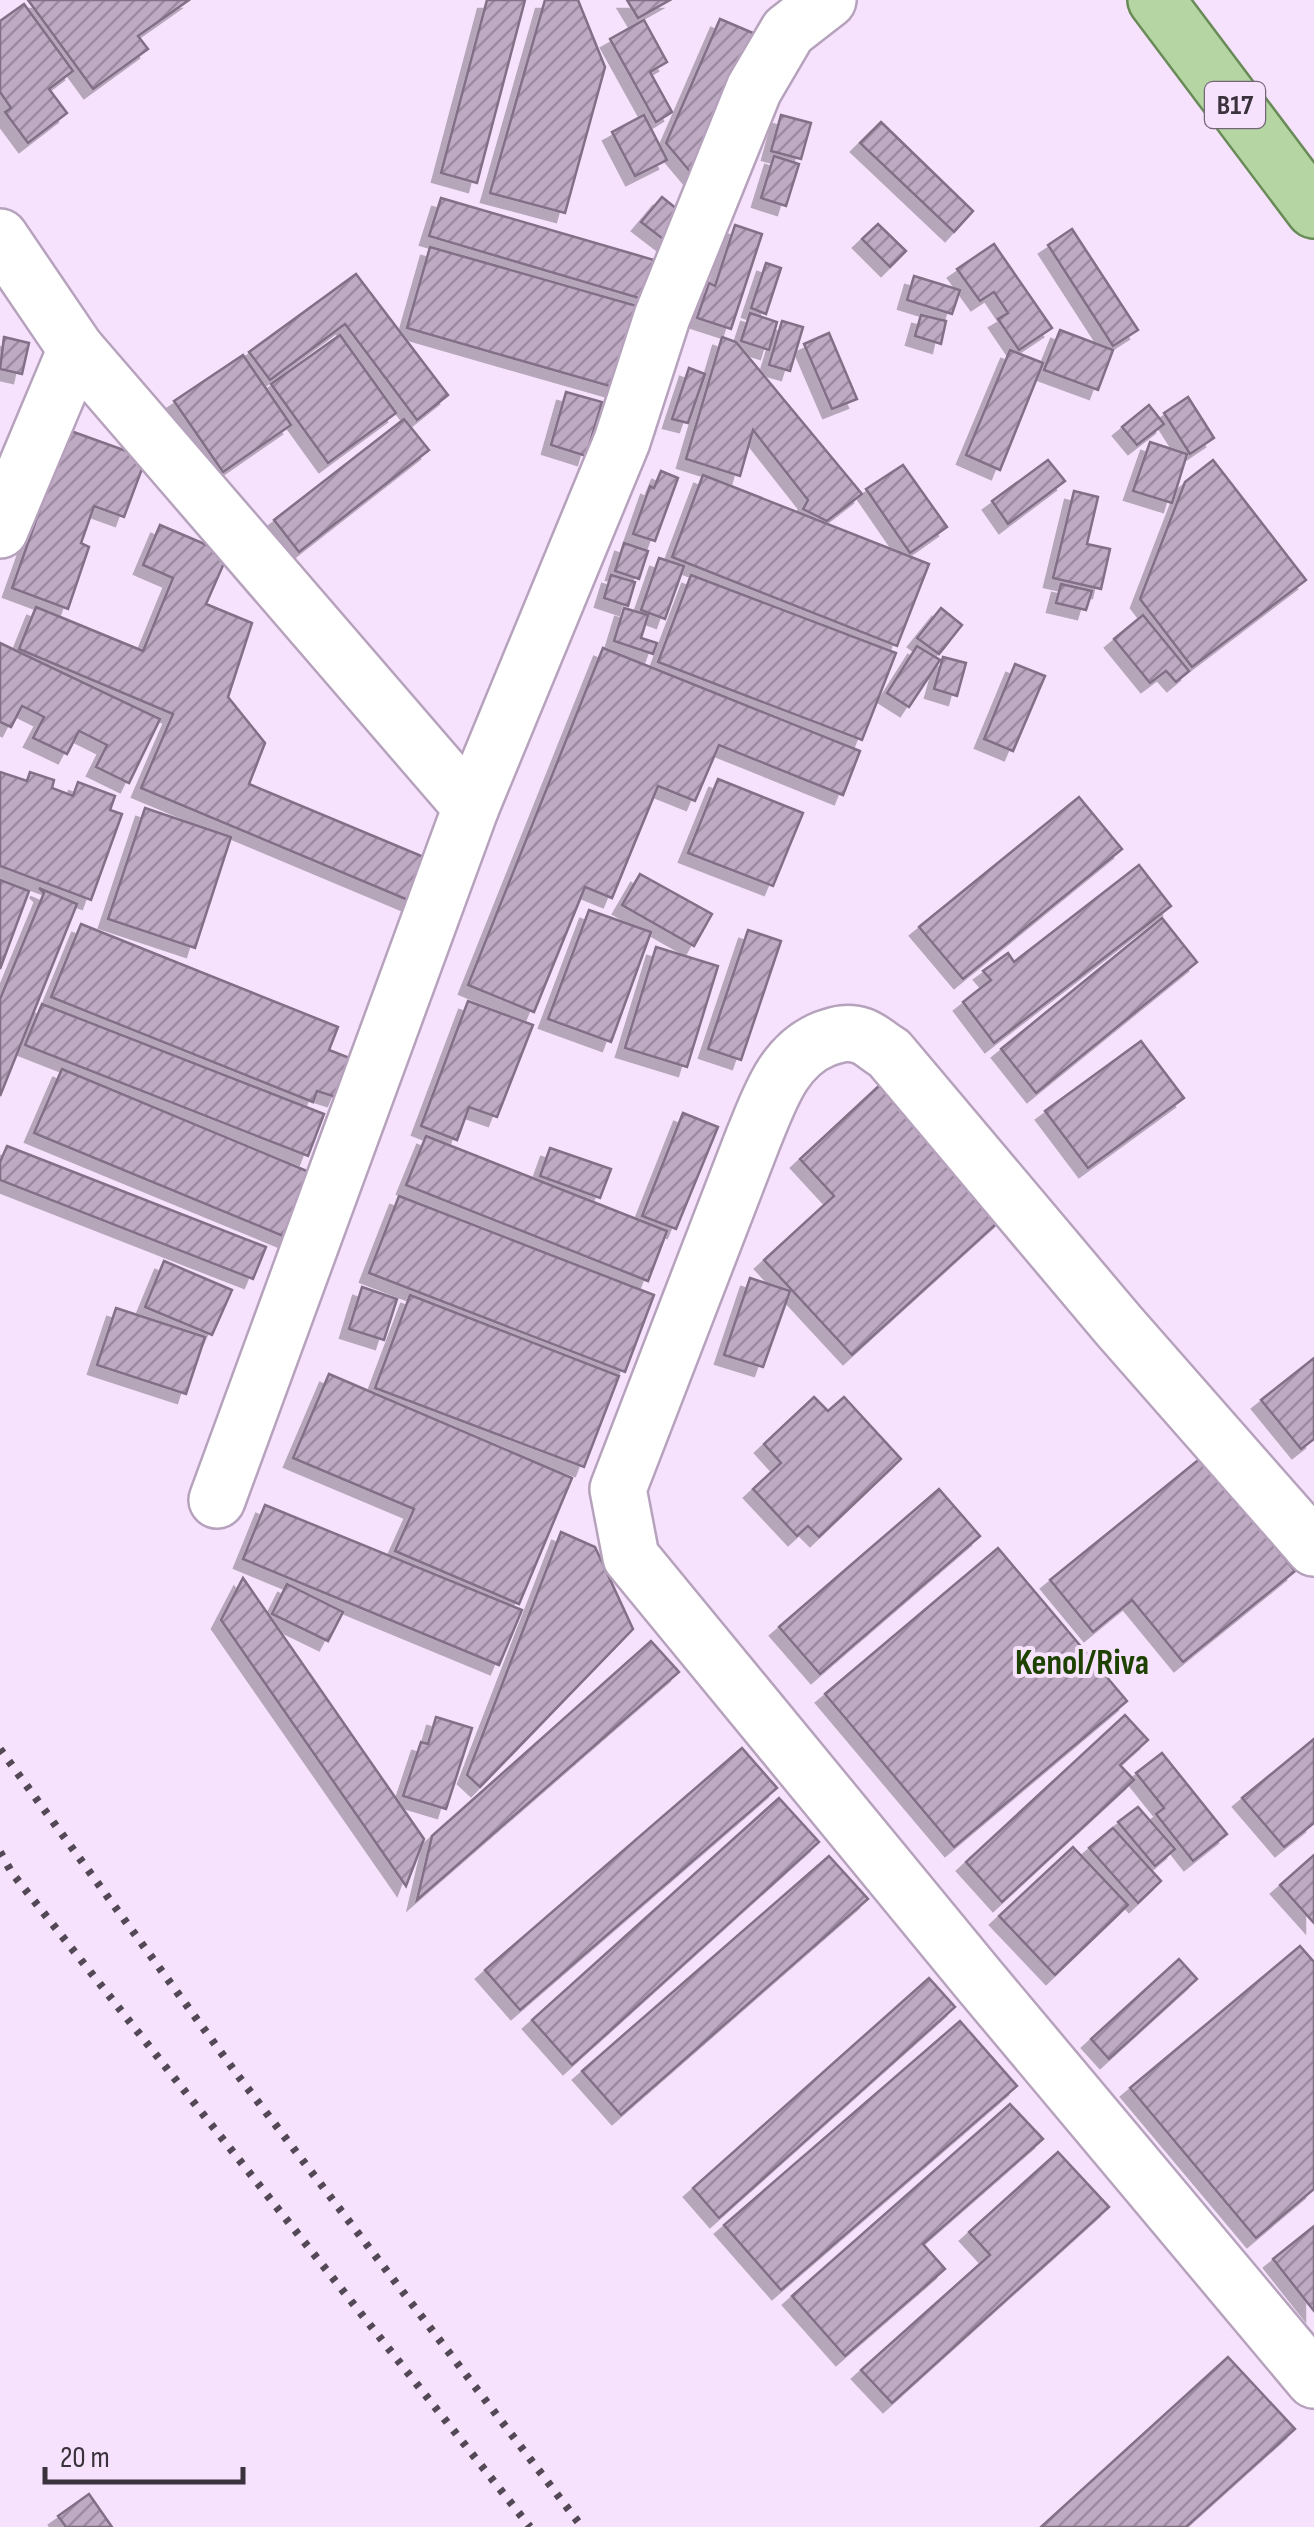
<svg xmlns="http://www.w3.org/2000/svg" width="1314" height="2527" font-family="'Sofia Sans Condensed',sans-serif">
  <defs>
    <pattern id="building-hatch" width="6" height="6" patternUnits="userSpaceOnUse" patternTransform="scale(2.5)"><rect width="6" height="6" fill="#bfaac4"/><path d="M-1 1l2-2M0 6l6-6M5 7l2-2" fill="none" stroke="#9c8ba0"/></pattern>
    <filter id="shadow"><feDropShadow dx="-9" dy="9" stdDeviation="0" flood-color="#0004"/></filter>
  </defs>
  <rect width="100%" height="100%" fill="#f7e2fd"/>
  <g fill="url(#building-hatch)" stroke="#826f87" stroke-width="2.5" filter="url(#shadow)">
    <path d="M28,0h161l-51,36 10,13 -55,40z"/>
    <path d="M487,0h38l-48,183 -36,-10z"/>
    <path d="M545,0h33l27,67 -40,146 -75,-20z"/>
    <path d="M627,0h43l-32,18z"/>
    <path d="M24,4l49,67 -24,18 18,24 -39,30 -23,-31 6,-4 -11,-16v-71z"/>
    <path d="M720,19l40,17 -62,145 -32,-38z"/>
    <path d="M644,20l23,42 -17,10 22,40 -16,10 -46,-83z"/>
    <path d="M644,115l23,45 -32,16 -23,-44z"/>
    <path d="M781,115l30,8 -10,36 -30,-8z"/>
    <path d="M881,122l92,89 -19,21 -94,-89z"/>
    <path d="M774,156l25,8 -13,42 -25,-8z"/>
    <path d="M662,197l26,21 -21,24 -26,-20z"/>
    <path d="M441,198l220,64 -12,39 -220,-65z"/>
    <path d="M878,224l28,27 -16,16 -28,-28z"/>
    <path d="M735,225l27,9 -31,95 -34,-11 12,-35 6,3z"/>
    <path d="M1072,229l66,101 -25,16 -65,-101z"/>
    <path d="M994,244l58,84 -33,22 -21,-31 10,-6 -14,-21 -14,9 -23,-32z"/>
    <path d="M430,247l214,61 -24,81 -213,-61z"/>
    <path d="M766,263l15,5 -15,46 -15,-6z"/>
    <path d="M356,274l92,121 -31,25 -72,-96 -75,56 -21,-28z"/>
    <path d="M914,276l46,14 -8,24 -45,-14z"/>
    <path d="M750,313l27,9 -8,28 -28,-9z"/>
    <path d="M921,315l25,6 -5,23 -26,-8z"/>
    <path d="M782,321l21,6 -13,44 -21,-6z"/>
    <path d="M1060,330l53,20 -15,40 -54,-20z"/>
    <path d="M829,333l28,66 -25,10 -28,-65z"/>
    <path d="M340,335l56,78 -68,50 -57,-79z"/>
    <path d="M4,337l25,6 -7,31 -22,-5z"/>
    <path d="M722,337l14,5 126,152 -35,27 -24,-12 5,-9 -55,-70 -13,46 -54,-17z"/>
    <path d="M1010,350l33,13 -43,107 -34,-15z"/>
    <path d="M243,355l48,70 -68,47 -49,-71z"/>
    <path d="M689,368l16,6 -17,49 -16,-4z"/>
    <path d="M566,392l36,10 -16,54 -35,-11z"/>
    <path d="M1188,397l26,41 -24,16 -26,-41z"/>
    <path d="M1149,405l15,19 -27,21 -15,-18z"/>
    <path d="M404,419l25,31 -130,102 -25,-32z"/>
    <path d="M68,430l78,28 -22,59 -30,-11 -13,37 8,4 -21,62 -56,-21z"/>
    <path d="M1150,442l37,12 -15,49 -39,-12z"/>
    <path d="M1048,460l17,21 -57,43 -16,-23z"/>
    <path d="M1213,460l93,120 -114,87 -52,-68 45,-117z"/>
    <path d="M903,465l44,62 -37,26 -44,-64z"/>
    <path d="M661,471l17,7 -23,63 -22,-7 17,-48 4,2z"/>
    <path d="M703,475l226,89 -32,82 -225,-89z"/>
    <path d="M1074,491l24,6 -11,47 23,5 -9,40 -48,-11z"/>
    <path d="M160,525l68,29 -22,50 46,19 -24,74 37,46 -16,41 189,79 -18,42 -279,-117 32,-74 -154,-65 17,-42 107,44 30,-73 -30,-13z"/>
    <path d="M624,543l24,8 -9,28 -24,-8z"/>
    <path d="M659,558l25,8 -19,53 -24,-9z"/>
    <path d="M611,575l24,7 -7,24 -24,-8z"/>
    <path d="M691,575l205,78 -34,87 -204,-78z"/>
    <path d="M1061,584l31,7 -6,19 -30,-7z"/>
    <path d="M624,608l24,7 -7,23 16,5 -4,11 -39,-13z"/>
    <path d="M941,608l21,17 -23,29 -22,-16z"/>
    <path d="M1143,615l46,56 -13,11 -10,-11 -16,12 -36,-44z"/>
    <path d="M0,643l160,76 -31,64 -33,-16 11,-22 -28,-14 -12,23 -34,-16 11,-21 -22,-11 -11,21 -11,-5z"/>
    <path d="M917,646l23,14 -31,47 -22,-14z"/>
    <path d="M603,648l257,103 -17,44 -124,-50 -24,56 -37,-15 -46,112 -27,-11 -51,125 -66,-27z"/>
    <path d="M943,657l23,6 -9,33 -23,-7z"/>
    <path d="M1015,664l30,12 -32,75 -29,-12z"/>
    <path d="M0,772l27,9 3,-9 24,8 -2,8 21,8 5,-14 37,14 -5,14 12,4 -31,86 -91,-34z"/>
    <path d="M718,779l85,34 -30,73 -85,-33z"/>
    <path d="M1079,797l43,52 -159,130 -44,-52z"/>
    <path d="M145,808l86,29 -36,111 -87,-29z"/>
    <path d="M1139,865l32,41 -177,137 -31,-41 28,-22 -8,-9 25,-18 6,9z"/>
    <path d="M640,874l72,40 -18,32 -72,-41z"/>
    <path d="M0,880l29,11 -29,78z"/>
    <path d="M39,888l38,16 -77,192v-97l44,-106z"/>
    <path d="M589,910l62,22 -40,110 -63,-23z"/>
    <path d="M1162,918l35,44 -161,131 -35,-44z"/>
    <path d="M81,924l257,103 -9,23 23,9 -16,38 -19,-6 -4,11 -262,-105z"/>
    <path d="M748,930l33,11 -40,119 -33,-11z"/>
    <path d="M656,947l62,19 -31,101 -62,-19z"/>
    <path d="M468,1001l65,24 -36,92 -28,-10 -12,33 -36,-14z"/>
    <path d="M42,1004l282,110 -16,42 -283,-111z"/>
    <path d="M1141,1041l43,57 -96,70 -43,-57z"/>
    <path d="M62,1069l252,105 -26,64 -254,-105z"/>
    <path d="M882,1083l124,132 -154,140 -88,-95 70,-64 -34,-37z"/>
    <path d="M683,1113l35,14 -42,102 -34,-13z"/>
    <path d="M426,1136l241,95 -19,50 -242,-96z"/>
    <path d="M7,1146l259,101 -13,32 -253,-99v-18z"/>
    <path d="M550,1148l61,21 -11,29 -60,-22z"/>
    <path d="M399,1196l255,99 -29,77 -256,-99z"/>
    <path d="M164,1261l68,29 -20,45 -67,-28z"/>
    <path d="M750,1278l40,13 -27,76 -39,-12z"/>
    <path d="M362,1287l35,12 -13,41 -35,-11z"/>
    <path d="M410,1295l209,81 -35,91 -209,-79z"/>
    <path d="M116,1308l89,29 -19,57 -89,-29z"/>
    <path d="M1314,1358v81l-13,10 -40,-49z"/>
    <path d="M329,1374l243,104 -53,126 -124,-53 19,-42 -121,-51z"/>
    <path d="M814,1397l14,14 16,-14 57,62 -82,78 -11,-11 -11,10 -44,-47 28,-26 -17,-19z"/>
    <path d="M1202,1457l93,114 -112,91 -51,-62 -39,32 -43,-52z"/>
    <path d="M939,1489l41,47 -160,138 -41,-47z"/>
    <path d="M265,1505l257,105 -23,55 -256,-106z"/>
    <path d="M561,1532l34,15 38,82 -153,158 -13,-12z"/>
    <path d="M998,1548l129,153 -173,146 -129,-153z"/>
    <path d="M243,1578l181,261 -18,47 -185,-266z"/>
    <path d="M287,1584l56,28 -15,29 -56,-27z"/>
    <path d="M651,1641l28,31 -262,228 15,-64z"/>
    <path d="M1125,1715l23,25 -28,25 14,15 -132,122 -36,-40z"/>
    <path d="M436,1717l36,11 -26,81 -43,-13 18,-54 7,2z"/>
    <path d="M1314,1739v84l-30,24 -42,-49z"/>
    <path d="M742,1748l35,40 -257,222 -35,-40z"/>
    <path d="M1162,1753l65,81 -34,27 -37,-47 8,-6 -28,-35z"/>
    <path d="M779,1798l40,44 -247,223 -40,-45z"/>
    <path d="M1138,1807l37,42 -20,17 -37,-44z"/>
    <path d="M1113,1828l48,53 -23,22 -49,-55z"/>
    <path d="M1073,1847l55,58 -73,70 -56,-59z"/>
    <path d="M1314,1855v68l-34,-38z"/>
    <path d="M829,1856l39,43 -247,216 -39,-44z"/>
    <path d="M1300,1946l14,16v227l-58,49 -126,-150z"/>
    <path d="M1179,1959l18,20 -88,80 -18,-20z"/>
    <path d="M929,1978l26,29 -236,211 -26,-30z"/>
    <path d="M960,2021l57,65 -236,204 -57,-65z"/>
    <path d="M1010,2104l33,35 -120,105 22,25 -100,87 -53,-60z"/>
    <path d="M1058,2152l51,55 -217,196 -31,-33 129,-115 -21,-23z"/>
    <path d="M1314,2226v85l-41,-52z"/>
    <path d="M1228,2357l67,72 -109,98h-145z"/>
    <path d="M89,2494l23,33h-46l-8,-11z"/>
  </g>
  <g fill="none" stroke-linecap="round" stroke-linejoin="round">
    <g stroke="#b6a2bc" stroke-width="60">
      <g id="minor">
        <path d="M0,237l76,112 395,458 -254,693"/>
        <path d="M0,530l76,-181"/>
        <path d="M471,807l151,-366 40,-124 92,-228 34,-58 40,-31"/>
        <path d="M1314,1548l-195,-222 -230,-273c-9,-5 -18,-14 -27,-17 -14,-5 -24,-2 -38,3 -42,17 -55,62 -71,100l-135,350 13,68 347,422 336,401"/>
      </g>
    </g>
    <g stroke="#698b58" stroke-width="60">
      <path id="primary" d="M1156,0l158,210"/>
    </g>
    <use href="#minor" stroke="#fff" stroke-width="55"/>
    <use href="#primary" stroke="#b5d6a3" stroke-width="55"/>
    <g stroke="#534956" stroke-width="8" stroke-dasharray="5 10" stroke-linecap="butt">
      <path d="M0,1749l236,324 346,454"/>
      <path d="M0,1852l12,21 518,654"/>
    </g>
  </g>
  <g text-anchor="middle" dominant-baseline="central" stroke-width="8" stroke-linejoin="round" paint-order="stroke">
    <rect fill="#f7e2fd" stroke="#736777" stroke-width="2.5" x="1205" y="82" width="60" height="46" rx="8"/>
    <g font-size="28" font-weight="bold" fill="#3a323d">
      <text x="1235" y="105">B17</text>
    </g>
    <g font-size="35" font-weight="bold" fill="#1d4200" stroke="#f7e2fd">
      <text x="1082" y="1663">Kenol/Riva</text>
    </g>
  </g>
  <path d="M45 2467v15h198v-15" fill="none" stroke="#3a323d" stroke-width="5"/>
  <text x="60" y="2467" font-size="30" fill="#3a323d" stroke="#f7e2fd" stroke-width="8" paint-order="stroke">20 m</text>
</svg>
